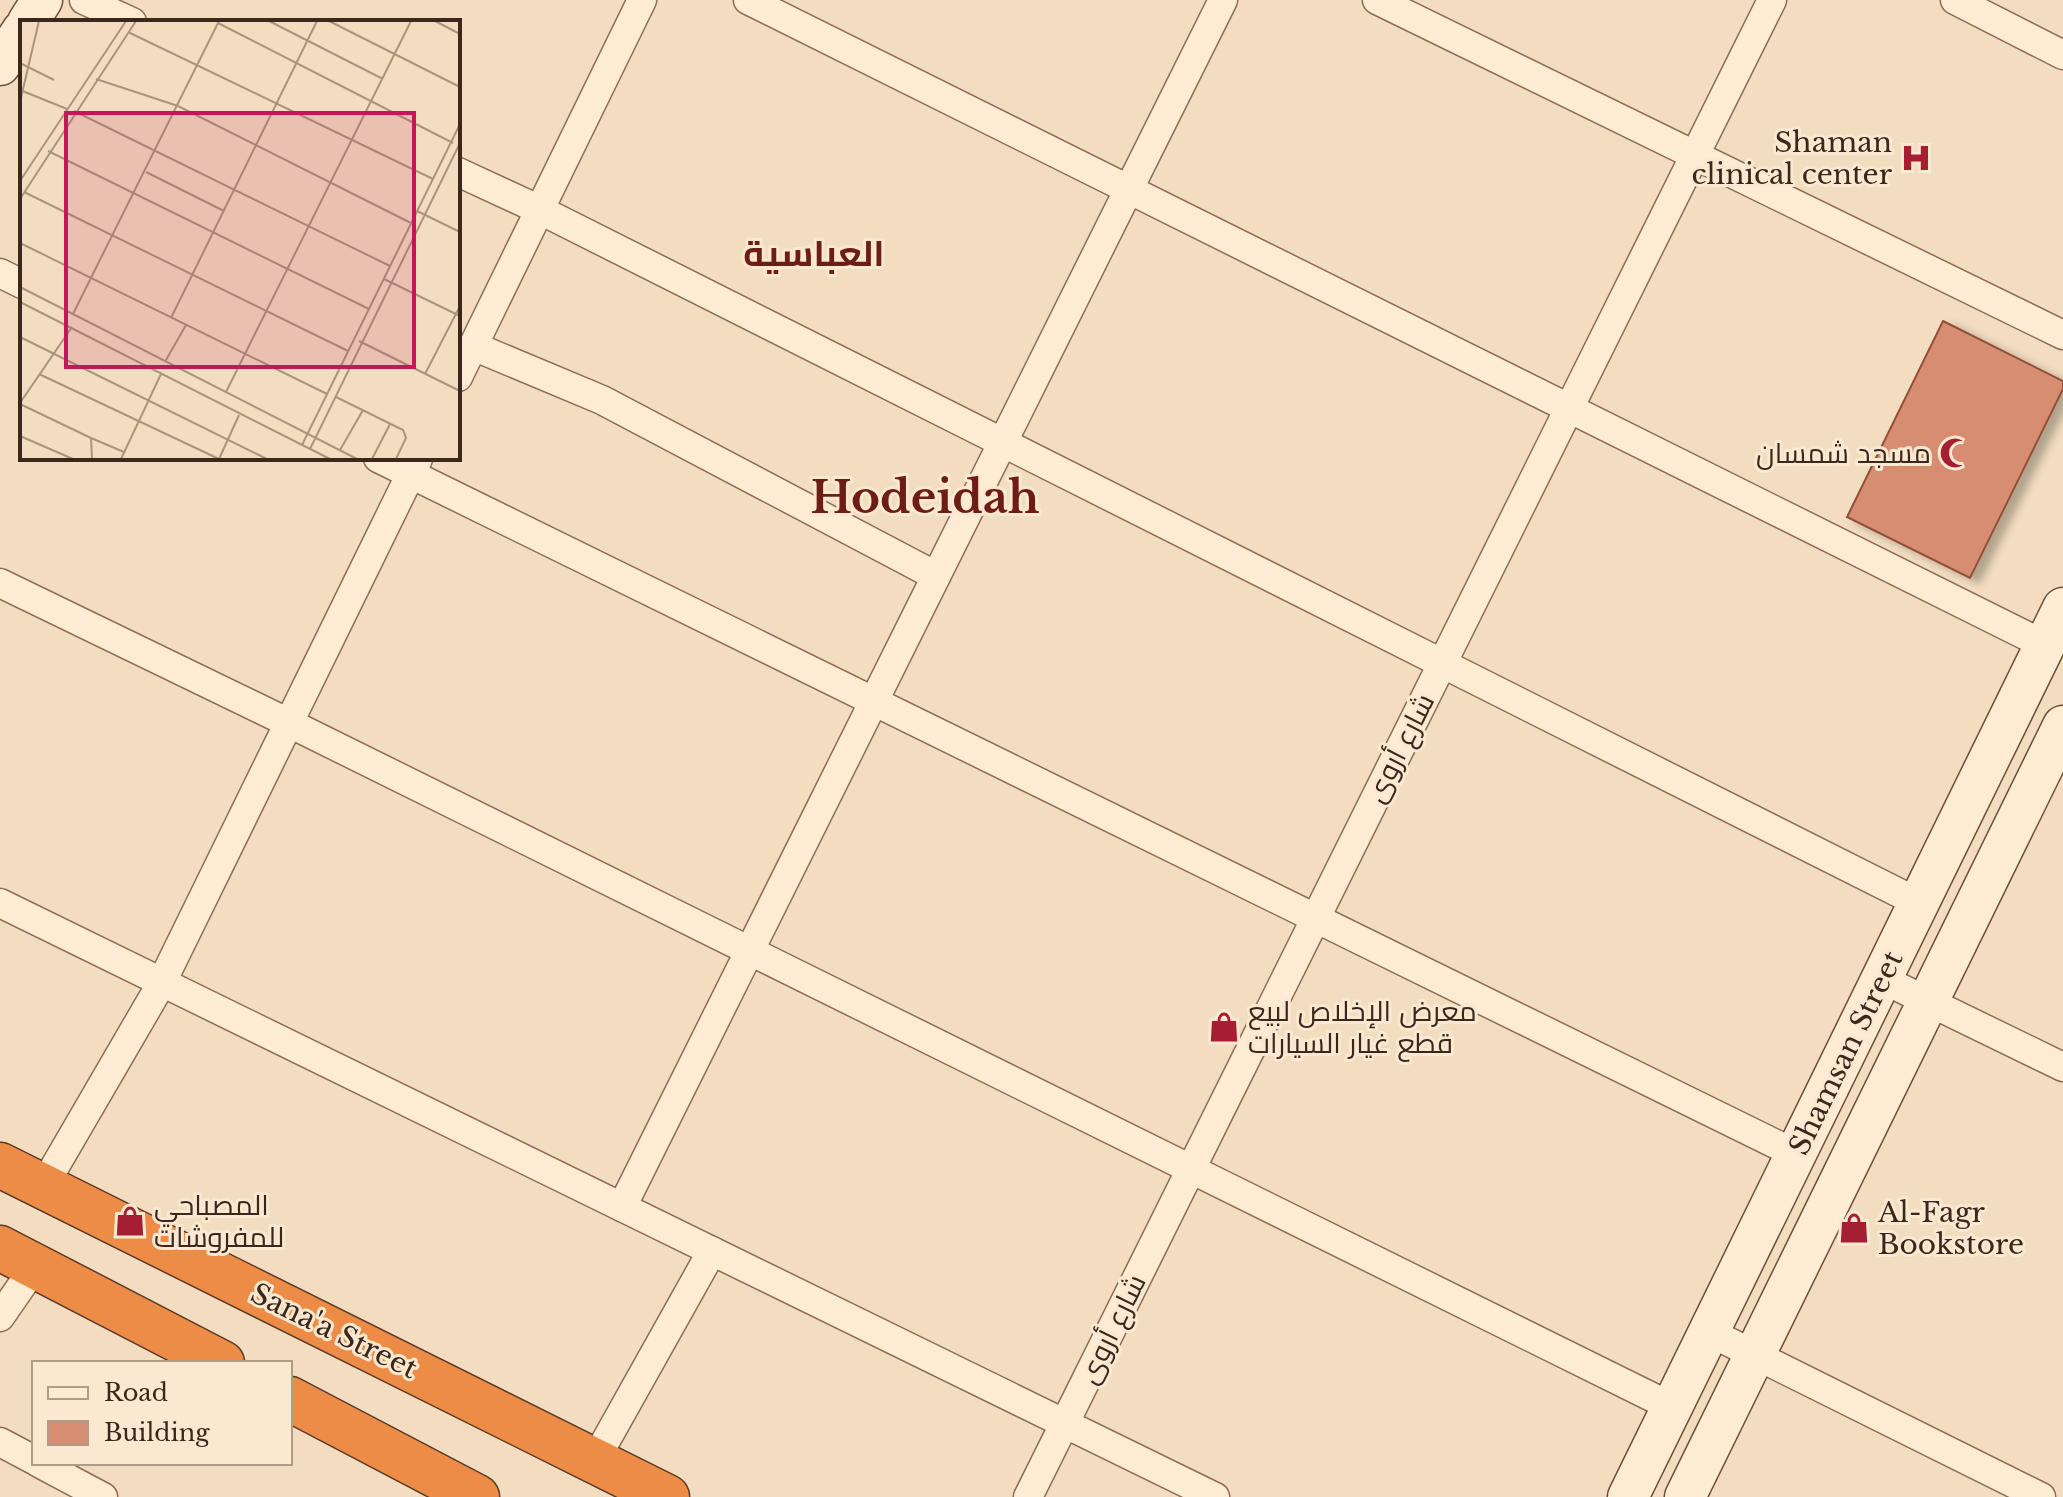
<svg xmlns="http://www.w3.org/2000/svg" width="2063" height="1497" font-family="'Libre Baskerville',Cairo,serif">
  <defs>
    <filter id="shadow"><feDropShadow dx="9" dy="5" stdDeviation="4" flood-color="#0004"/></filter>
  </defs>
  <rect width="100%" height="100%" fill="#f3ddc0"/>
  <path fill="#d68d71" stroke="#914f38" stroke-width="2" filter="url(#shadow)" d="M1943,321l120,60v8l-93,189 -123,-61z"/>
  <g fill="none" stroke-linecap="round" stroke-linejoin="round">
    <g stroke="#8f6c55" stroke-width="31">
      <g id="street">
        <path d="M84,0l48,22"/>
        <path d="M748,0l1297,645"/>
        <path d="M1377,0l686,335"/>
        <path d="M1955,0l108,55"/>
        <path d="M458,172l82,38 1379,693"/>
        <path d="M0,273l22,11"/>
        <path d="M473,346l129,54 334,176"/>
        <path d="M458,377l184,-377"/>
        <path d="M378,458l1418,696"/>
        <path d="M0,583l289,140 1383,684"/>
        <path d="M0,903l1215,594"/>
        <path d="M1882,979l181,88"/>
        <path d="M43,1187l118,-203 257,-525"/>
        <path d="M622,1207l601,-1207"/>
        <path d="M0,1317l36,-52"/>
        <path d="M1709,1332l332,165"/>
        <path d="M0,1442l34,18"/>
        <path d="M595,1460l117,-209"/>
        <path d="M39,1463l64,34"/>
        <path d="M1028,1497l744,-1497"/>
      </g>
    </g>
    <g stroke="#704d39" stroke-width="43">
      <g id="secondary">
        <path d="M28,22l14,-22"/>
        <path d="M0,65l22,-34"/>
        <path d="M1628,1497l435,-889"/>
        <path d="M1685,1497l378,-771"/>
      </g>
    </g>
    <g stroke="#5c3a2a" stroke-width="47">
      <g id="highway">
        <path d="M0,1165l667,332"/>
        <path d="M0,1248l222,115"/>
        <path d="M290,1399l187,98"/>
      </g>
    </g>
    <use href="#street" stroke="#fdebd4" stroke-width="28"/>
    <use href="#secondary" stroke="#fdebd4" stroke-width="40"/>
    <use href="#highway" stroke="#ed8c46" stroke-width="44"/>
  </g>
  <defs>
    <g id="hospital-bare" transform="scale(2.4)"><path d="M-5-5h3v3.5h4V-5h3V5h-3V1.5h-4V5h-3Z" fill="#a51e32" stroke="#fae8d0" stroke-width="2.5" paint-order="stroke"/></g>
    <g id="mosque-bare" transform="scale(2.4)"><path d="M3.5-4.9A6 6 0 1 0 3.5 4.9A5 5 0 1 1 3.5-4.9Z" fill="#a51e32" stroke="#fae8d0" stroke-width="2.5" paint-order="stroke"/></g>
    <g id="shop-bare" transform="scale(2.4)"><path d="M-5-2.5h2.3a2.7 3.5 0 0 1 5.4 0H5L5.5 6h-11ZM-1.5-2.5h3a1.5 2.3 0 0 0-3 0Z" fill="#a51e32" stroke="#fae8d0" stroke-width="2.5" paint-order="stroke"/></g>
  </defs>
  <g fill-rule="evenodd">
    <use href="#hospital-bare" x="1916" y="158"/>
    <use href="#mosque-bare" x="1955" y="453"/>
    <use href="#shop-bare" x="1224" y="1027"/>
    <use href="#shop-bare" x="130" y="1221"/>
    <use href="#shop-bare" x="1854" y="1228"/>
  </g>
  <g text-anchor="middle" dominant-baseline="central" stroke-width="6" stroke-linejoin="round" paint-order="stroke">
    <g font-size="28" fill="#3c271c" stroke="#fae8d0" text-anchor="start">
      <text x="1892" y="142" text-anchor="end">Shaman<tspan x="1892" dy="32">clinical center</tspan></text>
      <text x="1931" y="453" text-anchor="end">مسجد شمسان</text>
      <text x="1248" y="1011">معرض الإخلاص لبيع<tspan x="1248" dy="32">قطع غيار السيارات</tspan></text>
      <text x="154" y="1205">المصباحي<tspan x="154" dy="32">للمفروشات</tspan></text>
      <text x="1878" y="1212">Al-Fagr<tspan x="1878" dy="32">Bookstore</tspan></text>
    </g>
    <g font-size="28" fill="#3c271c" stroke="#fae8d0">
      <text transform="translate(1400 748) rotate(-63)">شارع أروى</text>
      <text transform="translate(1846 1053) rotate(-64)">Shamsan Street</text>
      <text transform="translate(1112 1329) rotate(-64)">شارع أروى</text>
      <text transform="translate(334 1331) rotate(26)">Sana'a Street</text>
    </g>
    <g font-size="36" font-weight="bold" fill="#6e1c16" stroke="#fae8d0">
      <text x="814" y="253">العباسية</text>
    </g>
    <g font-size="44" font-weight="bold" fill="#6e1c16" stroke="#fae8d0">
      <text x="925" y="497">Hodeidah</text>
    </g>
  </g>
  <g transform="translate(20 20)">
    <rect width="440" height="440" fill="#f3ddc0"/>
    <path fill="none" stroke="#aa947e" stroke-width="2" d="M249,1l114,58M309,1l131,66M415,1l25,13M198,3l235,120M108,12l305,147M0,43l34,17M76,59l82,27 233,117M0,70l47,19M0,82l19,-81M54,91l316,155M28,131l321,158M126,152l78,39M0,161l106,-160M4,172l324,159M0,179l116,-178M397,191l43,21M0,223l307,151M364,259l76,37M0,267l337,172M0,282l310,157M53,294l146,-293M151,298l146,-297M0,317l247,122M339,321l101,50M146,340l20,-35M19,354l180,85M405,354l35,-68M206,372l185,-371M316,377l67,33 3,8 -10,21M0,383l52,-76M0,384l71,34 1,21M0,416l53,23M71,418l33,14M282,425l158,-321M290,429l150,-306M320,430l23,-40M101,439l40,-85M199,439l20,-44M352,439l18,-35"/>
    <path fill="#c2185b" fill-opacity="0.15" stroke="#c2185b" stroke-width="4" d="M46,93h348v254h-348z"/>
    <rect width="440" height="440" fill="none" stroke="#3c271c" stroke-width="4"/>
  </g>
  <rect x="32" y="1361" width="260" height="104" fill="#fae8d0" stroke="#ae9b88" stroke-width="2"/>
  <rect x="48" y="1387" width="40" height="12" fill="#fdebd4" stroke="#ae9b88" stroke-width="2"/>
  <text x="104" y="1401" font-size="24" fill="#3c271c">Road</text>
  <rect x="48" y="1421" width="40" height="24" fill="#d68d71" stroke="#ae9b88" stroke-width="2"/>
  <text x="104" y="1441" font-size="24" fill="#3c271c">Building</text>
</svg>
